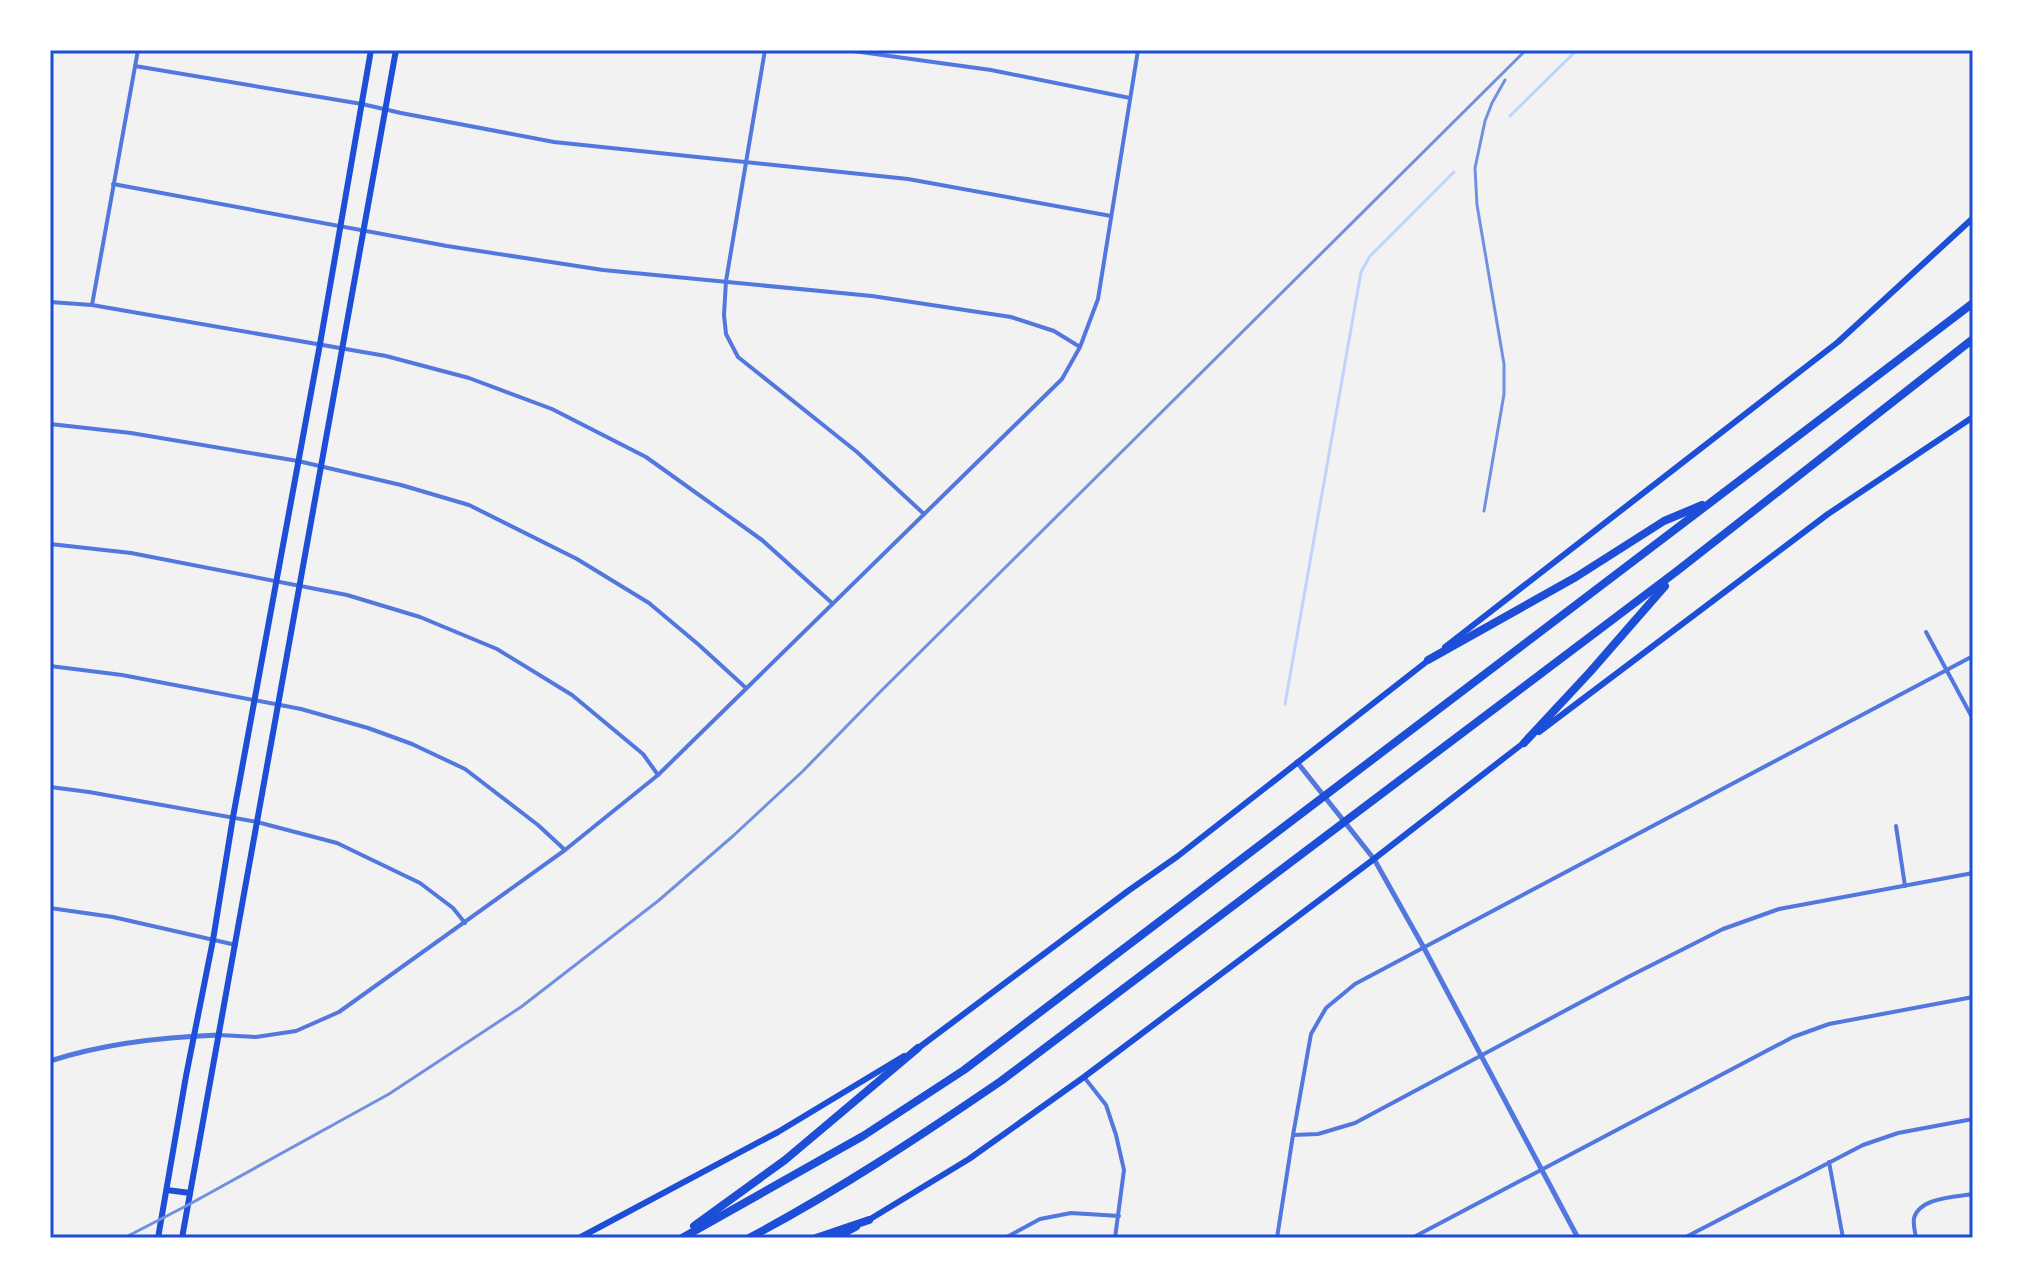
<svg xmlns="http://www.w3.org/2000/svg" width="2023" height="1288" font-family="'Roboto Condensed',sans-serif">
  <rect width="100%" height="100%" fill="#f2f2f2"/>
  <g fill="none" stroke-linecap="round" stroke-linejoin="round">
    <g stroke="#bfd3fe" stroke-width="3">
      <path d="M1510,116l67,-66"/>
      <path d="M1285,704l76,-432 9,-16 84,-84"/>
    </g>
    <g stroke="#5277de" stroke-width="4">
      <path d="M765,50l-39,231 -2,34 2,19 12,23 119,95 67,62"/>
      <path d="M846,50l145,20 139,28"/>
      <path d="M135,66l227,38 39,9 153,29 354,37 203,37"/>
      <path d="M113,184l334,62 156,24 269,26 139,21 43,14 26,16"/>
      <path d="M50,302l42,3 294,51 83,22 83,31 94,48 116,83 70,63"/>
      <path d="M92,305l46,-255"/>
      <path d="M50,424l81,9 167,28 103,24 68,20 108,54 72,44 50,42 47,43"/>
      <path d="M50,544l81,9 216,42 73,22 77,32 75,46 71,59 15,21"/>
      <path d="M1926,632l47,87"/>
      <path d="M50,666l72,9 179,34 67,19 44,16 53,25 73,56 27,25"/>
      <path d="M50,787l39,5 168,30 80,21 83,40 33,25 12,15"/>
      <path d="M1896,826l9,60"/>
      <path d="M50,908l63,9 123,28"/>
      <path d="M219,1035l37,2 40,-6 43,-19 226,-162 93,-75 404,-396 18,-32 18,-48 40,-249"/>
      <path d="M1084,1077l22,28 10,30 8,35 -9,68"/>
      <path d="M1293,1135l25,-1 37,-11 273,-146 95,-48 56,-20 194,-36"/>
      <path d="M1829,1162l14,76"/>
      <path d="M1005,1238l35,-19 31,-6 48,3"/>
      <path d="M1277,1238l16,-103 18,-101 15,-26 29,-24 618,-328"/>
      <path d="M1412,1238l381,-201 36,-13 144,-27"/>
      <path d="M1684,1238l179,-93 35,-12 75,-14"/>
      <path d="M1916,1238c-1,-6 -3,-14 -2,-20 6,-21 42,-21 59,-24"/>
    </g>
    <g stroke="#5277de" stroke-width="5">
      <path d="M1297,762l77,97 50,89 154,290"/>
      <path d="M50,1061c55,-18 112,-24 169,-26"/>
    </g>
    <g stroke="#1d4ed8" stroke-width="6">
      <path d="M1445,647l393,-305 135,-124"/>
      <path d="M1539,732l289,-218 145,-97"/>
      <path d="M917,1049l211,-158 50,-35 252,-197"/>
      <path d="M167,1190l23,3"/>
      <path d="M867,1221l102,-62 115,-82 290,-218 152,-118"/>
      <path d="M158,1238l28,-162 27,-136 20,-123 87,-473 51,-294"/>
      <path d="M182,1238l214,-1188"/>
      <path d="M579,1238l199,-106 126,-76"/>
      <path d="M837,1238l20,-11"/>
    </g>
    <g stroke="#1d4ed8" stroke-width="8">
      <path d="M1428,660l148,-83 88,-56 38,-16"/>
      <path d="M1524,743l66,-71 75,-86"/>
      <path d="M694,1226l91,-66 133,-112"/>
      <path d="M682,1238l181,-102 101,-66 1009,-767"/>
      <path d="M749,1238c87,-46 170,-101 252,-157l676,-510 296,-232"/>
      <path d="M816,1238l53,-18"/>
    </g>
    <g stroke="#7290e2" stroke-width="3">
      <path d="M1484,511l20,-117v-30l-27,-159 -2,-37 10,-47 7,-18 13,-23"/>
      <path d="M124,1238l64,-33 201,-111 132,-87 137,-106 75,-65 70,-65 76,-78 647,-643"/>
    </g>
  </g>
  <rect width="2023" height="1288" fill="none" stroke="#ffffff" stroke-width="104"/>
  <rect x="52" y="52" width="1919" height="1184" fill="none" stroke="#1d4ed8" stroke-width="3"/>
</svg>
